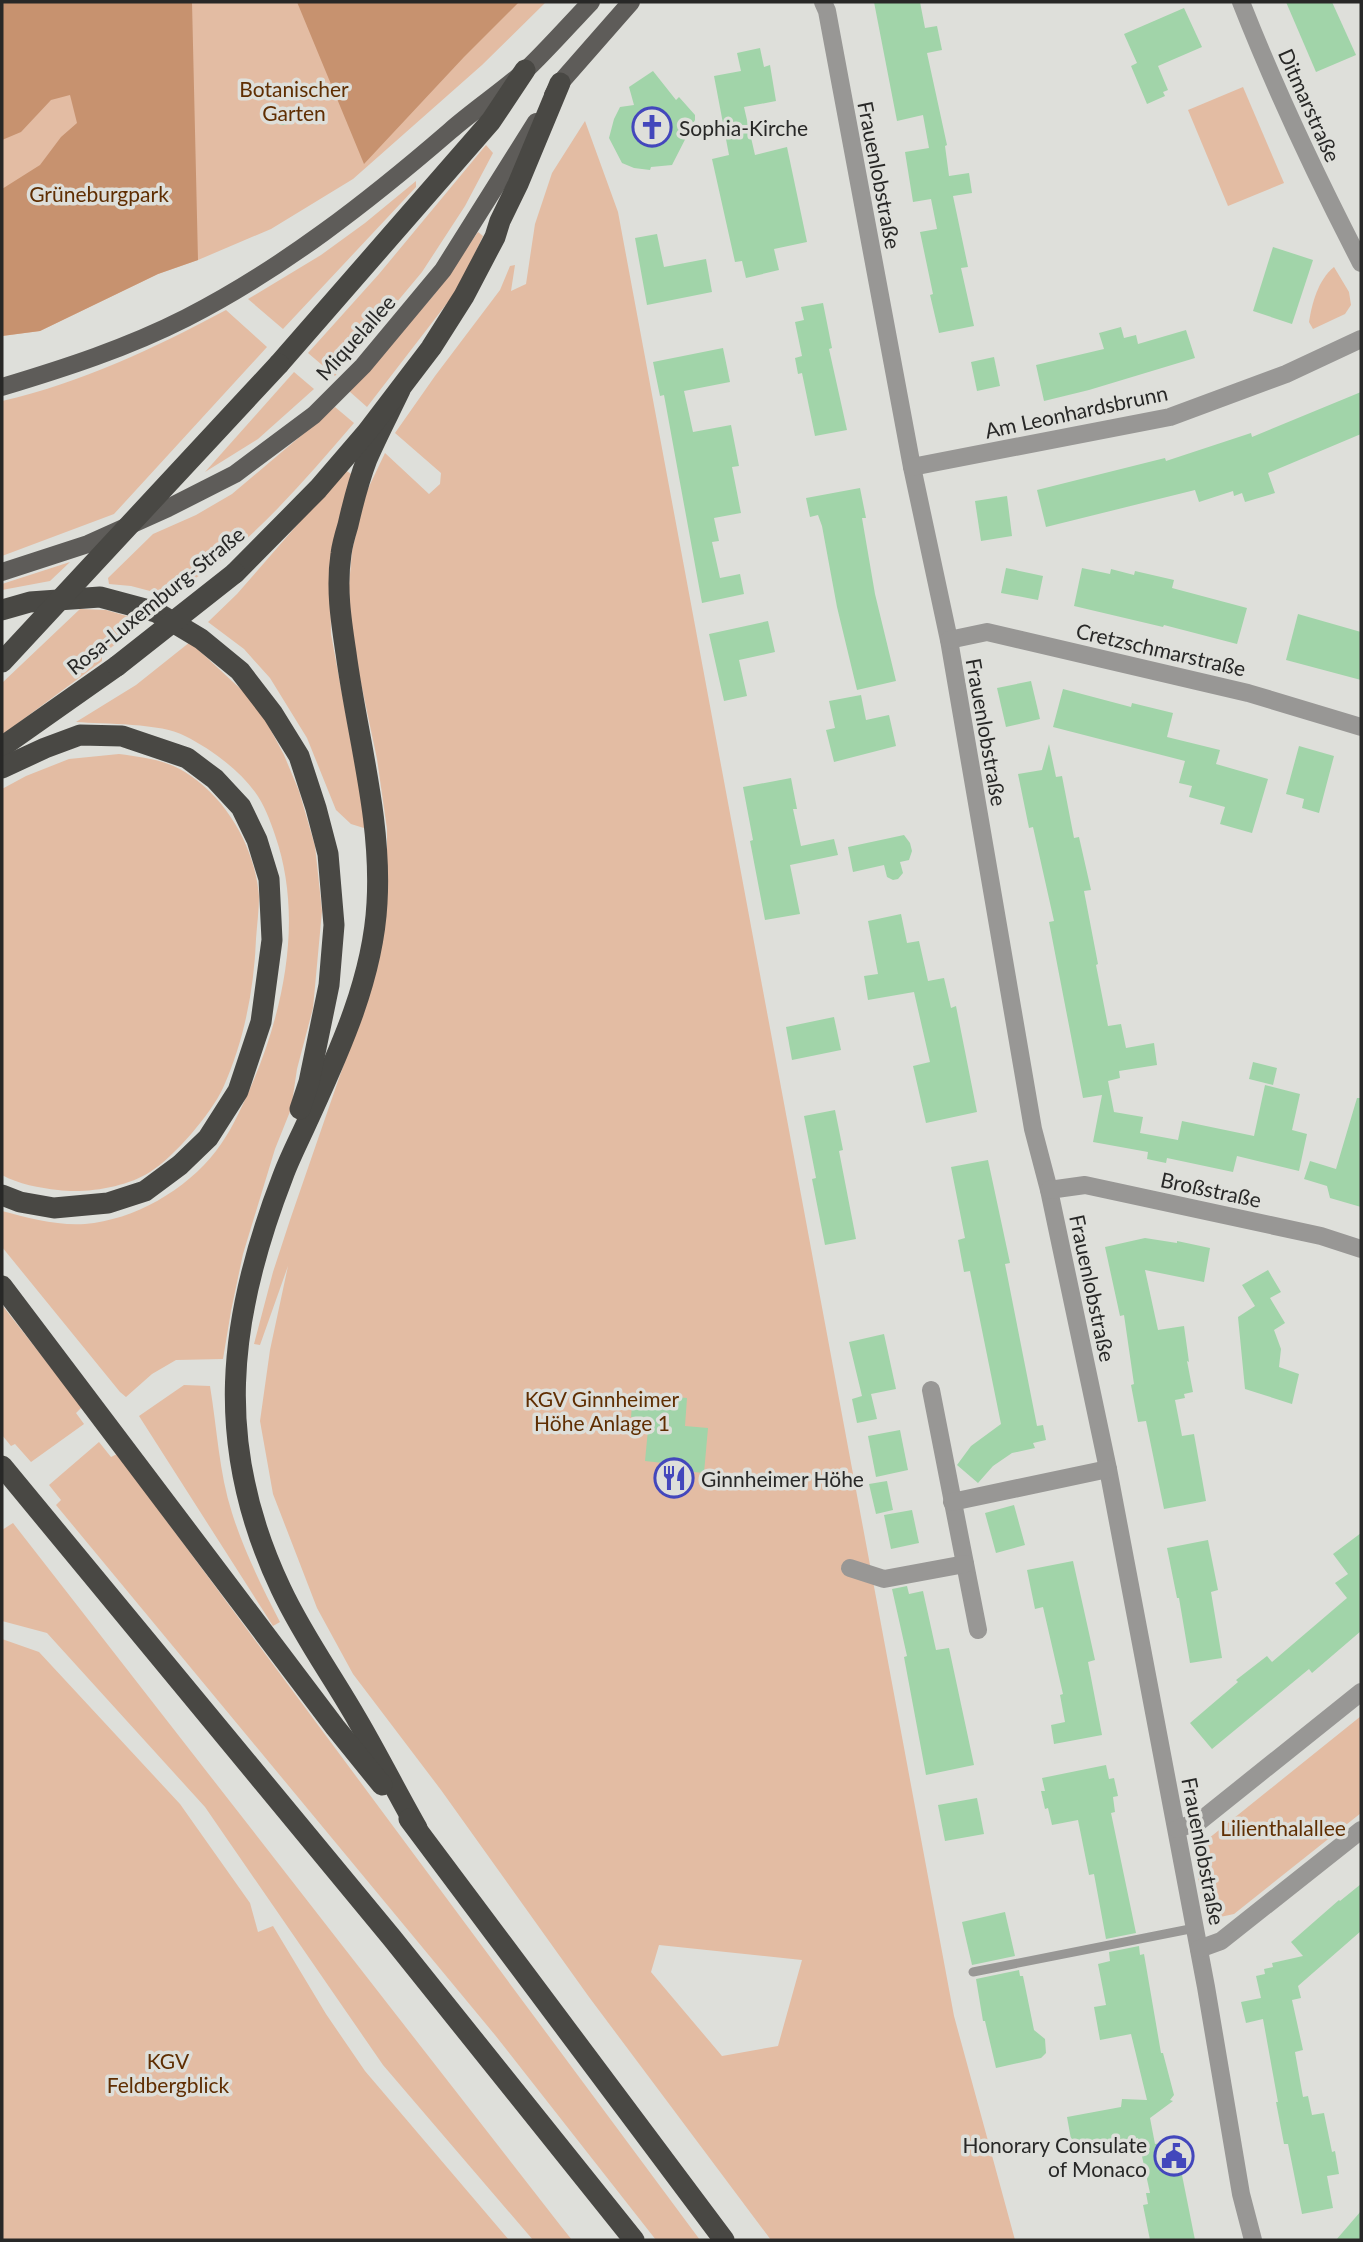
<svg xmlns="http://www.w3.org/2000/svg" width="1363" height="2242" font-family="Lato,sans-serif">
  <rect width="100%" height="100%" fill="#dedfda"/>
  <g fill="#e3bca3" fill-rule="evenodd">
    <path d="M2,2h544l-64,63 -129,114 -82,50 -73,31 -40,14 -118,57 -38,5z"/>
    <path d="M1243,87l41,96 -56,23 -40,-96z"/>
    <path d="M585,121l33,91 336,1804 61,224h-244l-182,-243 -148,-207 -88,-116 -36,-66 -44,-114 -13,-73 10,-71 18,-84 -28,79 -6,-1 19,-72 17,-52 76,-220 21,-117v-54l-10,-70 -26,-123 -2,-50 3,-35 13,-56 20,-42 44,41 11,-10 1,-11 -46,-40 40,-57 65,-86 10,-24 5,-1 -4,26 15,-7 9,-60 17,-51zM659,1945l143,15 -24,86 -56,10 -71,-84z"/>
    <path d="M486,145l7,8 -28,53 -43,66 -87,104 -27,-23 71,-79z"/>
    <path d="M416,181v6l-133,142 -35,-30 73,-44 44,-32z"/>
    <path d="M478,232l5,4 -25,53 -91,118 -18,-16 84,-95z"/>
    <path d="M1334,267l15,25 2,13 -6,9 -32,15 -4,-7c3,-19 9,-42 25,-55z"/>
    <path d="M226,310l41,37 -153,167 -112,42v-155c79,-18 153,-53 224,-91z"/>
    <path d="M294,372l20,17 -56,50 -53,33z"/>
    <path d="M335,407l19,16c-38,44 -75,88 -119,126 -20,17 -44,32 -66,47l-38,-10 -22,-2 -1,-6 45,-44 43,-19 36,-21z"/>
    <path d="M345,470l8,5 -23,102 1,57 36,195 -16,-5 -15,-14 -29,-72 -37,-60 -26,-29 -36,-27 29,-28z"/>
    <path d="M70,562l-20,19 -48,9v-6z"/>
    <path d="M80,609l26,1 38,11 -42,34v6l-100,74v-52z"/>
    <path d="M190,642l57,53 20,28 17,32 15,36 16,55 7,65 -9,97 -16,61 -6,40 -16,40 -32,105 -12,57 -8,48 -47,1 -24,14 -26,23 -6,-5 -118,-145v-36c26,7 56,15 83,13 49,-4 101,-34 131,-73 14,-18 24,-40 33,-60 35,-79 55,-173 26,-256 -5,-15 -11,-31 -20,-43 -17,-23 -44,-43 -70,-56 -23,-13 -81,-12 -109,-14l60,-37z"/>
    <path d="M119,754c23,3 47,6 66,18 42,26 70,76 74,124 0,14 -2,29 -3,43 -2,51 -12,102 -33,149 -12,26 -49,69 -73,84 -23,15 -65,22 -92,18 -18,-2 -40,-6 -56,-15v-386l24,-13 43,-17z"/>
    <path d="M2,1305l80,102 -6,6 8,11 -53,38 -16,-18 -4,2 -9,-11z"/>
    <path d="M184,1385l26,1c7,42 9,87 22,127 12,38 30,74 48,109l-7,4 -134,-210z"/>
    <path d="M99,1442l12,15 6,-3 583,786h-44l-161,-205 -439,-530 5,-5 -12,-15z"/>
    <path d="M13,1523l547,702 12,15h-39l-150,-175 -178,-258 -158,-174 -45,-12v-91z"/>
    <path d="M2,1639l37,13 141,152 70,99 8,29 15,-6 53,88 39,57 144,169h-507z"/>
    <path d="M1361,1716v97l-127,101 -14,3c-5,-4 -10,-6 -14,-12 -8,-10 -11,-45 -8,-58z"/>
  </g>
  <g fill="#c7926f">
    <path d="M2,2h190l6,258 -40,14 -118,57 -38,5v-147l38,-24 21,-28 16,-14 -7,-28 -19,5 -30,32 -19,8z"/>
    <path d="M297,2h222l-55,55 -100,107z"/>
  </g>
  <g fill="#a1d4a9">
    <path d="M874,2h46l5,26 12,-2 5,24 -15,3 20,92 -2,1 4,30 20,-3 3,20 -19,3 15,71 -7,1 13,58 -35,7 -9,-38 3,-1 -13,-62 17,-3 -6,-30 -18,3 -8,-50 24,-4 -6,-33 -26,6z"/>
    <path d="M1286,2h46l24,53 -40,17z"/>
    <path d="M1184,8l18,39 -44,19 10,24 -5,2 2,4 -18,8 -16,-38 6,-3 -13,-29z"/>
    <path d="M760,48l4,19 6,-2 6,36 -32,6 11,48 32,-8 20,95 -33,7 5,21 -33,8 -4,-17 -7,1 -23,-103 17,-4 -15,-79 27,-5 -4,-18z"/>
    <path d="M653,71l23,29 3,-3 16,18v5l-23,45 -21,2 -1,3 -16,-2 -12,-5 -13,-25 5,-19 6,-12 14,-2 -5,-18z"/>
    <circle cx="283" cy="116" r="9"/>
    <path d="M657,234l7,33 42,-8 6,33 -65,13 -12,-67z"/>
    <path d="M1273,247l40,13 -21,64 -39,-13z"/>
    <path d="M823,303l9,45 -3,1 18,81 -32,6 -13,-63 -4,1 -3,-16 7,-2 -7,-34 9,-2 -3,-13z"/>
    <path d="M1121,327l3,11 12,-3 2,9 48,-14 9,28 -106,32 -45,11 -8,-36 68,-16 -5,-16z"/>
    <path d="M723,348l7,34 -46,9 9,41 38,-7 8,41 -7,1 9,46 -27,5 5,23 -7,1 8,36 20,-4 4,20 -42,9 -38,-208 -4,1 -7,-34z"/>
    <path d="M994,357l6,29 -23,5 -6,-29z"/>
    <path d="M1361,392v42l-93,39 7,20 -30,9 -3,-9 -8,3 -1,-5 -34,11 -4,-12 -149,37 -9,-37 128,-32 1,3 85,-28 1,4z"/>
    <path d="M860,488l6,30h-4l13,76 21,87 -39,9 -20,-83 -15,-81 -4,-11 -8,2 -4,-19z"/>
    <path d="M1007,496l5,40 -31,5 -6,-40z"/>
    <path d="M1006,568l37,8 -5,24 -37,-7z"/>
    <path d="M1082,568l28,6 1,-5 23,6 1,-4 39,9 -2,8 75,20 -10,36 -73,-19 -1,2 -89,-21z"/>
    <path d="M1298,614l63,18v48l-75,-20z"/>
    <path d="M768,621l7,31 -36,8 8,36 -23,5 -15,-67z"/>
    <path d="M1031,681l9,38 -34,8 -9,-39z"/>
    <path d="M1063,689l68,18 1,-4 41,10 -6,24 53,13 -4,14 52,15 -16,54 -32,-9 5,-17 -36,-10 3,-11 -13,-3 6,-22 -132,-34z"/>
    <path d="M861,695l5,25 23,-5 7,31 -62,16 -8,-32 9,-2 -6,-27z"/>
    <path d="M1049,744l7,33 6,-1 12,62 5,-1 12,53 -7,1 14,73 -2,1 12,61 13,-2 5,24 28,-5 3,22 -38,6 1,7 -12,3 6,31 29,5 -3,16 38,7 4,-19 72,15 11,-51 35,9 -8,36 15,4 -8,37 -62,-15 -4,16 -66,-14 -1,5 -19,-4 1,-7 -55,-10 9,-47 -19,3 -34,-176 5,-1 -21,-94 -4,1 -11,-54 24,-4z"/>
    <path d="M1299,746l35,10 -15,57 -17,-5 2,-9 -18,-5z"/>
    <path d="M791,778l6,31h-4l8,37 33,-7 4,16 -48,10 10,49 -35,6 -15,-79 3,-1 -10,-53z"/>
    <path d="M904,835l6,8 2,8 -3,9 -9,2 3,11 -5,6 -5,1 -6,-3 -3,-12 -31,7 -5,-25z"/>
    <path d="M901,914l6,29 12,-2 9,40 16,-3 7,30 5,-2 21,106 -51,11 -13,-57 17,-4 -16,-70 -46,8 -4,-24 14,-2 -10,-53z"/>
    <path d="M834,1017l7,33 -49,10 -6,-33z"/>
    <path d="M1253,1062l24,6 -4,17 -24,-6z"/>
    <path d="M1357,1098h4v109l-31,-9 -3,-12 -23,-7 6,-18 26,8z"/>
    <path d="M835,1110l8,40 -4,1 17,88 -31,6 -13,-66 4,-1 -12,-62z"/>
    <path d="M988,1160l22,103 -5,1 32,162 6,-1 3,15 -13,3 2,5 -23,5 -19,13 -15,17 -21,-18 14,-19 30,-22 -31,-153 -6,1 -6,-32 7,-2 -14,-71z"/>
    <path d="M1145,1238l32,5v-2l33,7 -6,34 -59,-12 13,60 26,-4 5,36 -2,-1 6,31 -9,2 1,4 -10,2 7,36 12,-2 12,67 -42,8 -18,-88 -8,1 -7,-37 3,-1 -10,-69 -4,1 -15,-69z"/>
    <path d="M1268,1270l13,22 -11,6 15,25 -11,7 7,19 -2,18 20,7 -7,30 -47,-15 -7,-72 17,-11 -13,-21z"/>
    <path d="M884,1334l12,55 -25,5 6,25 -20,4 -5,-24 10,-3 -13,-54z"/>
    <path d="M633,1393l54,5 -2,28 23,2 -4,45 -42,-4 1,-6 -18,-2 4,-42 -18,-2z"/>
    <path d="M900,1430l8,40 -32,7 -8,-41z"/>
    <path d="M887,1481l6,29 -17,4 -7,-30z"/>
    <path d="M1014,1505l11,40 -29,8 -11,-40z"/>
    <path d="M912,1510l7,33 -28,6 -7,-34z"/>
    <path d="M1361,1533v98l-49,42 -3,-4 -97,80 -22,-26 48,-41 -2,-2 31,-24 5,6 75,-64 -12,-15 13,-9 -15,-20z"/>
    <path d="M1208,1540l10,50 -7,2 11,66 -32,5 -11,-65h-2l-10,-50z"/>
    <path d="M1073,1561l22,99 -7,2 14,73 -48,9 -3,-19 14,-3 -5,-27 3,-1 -20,-87 -8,2 -8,-39z"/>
    <path d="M907,1586l2,8 14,-3 13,59 13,-2 25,117 -48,10 -22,-118 3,-1 -15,-67z"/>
    <path d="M1106,1765l3,14 5,-1 4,18 -5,1 2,15 -4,1 25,120 -30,6 -12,-65 -5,1 -11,-55 -26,5 -4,-17 -3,1 -4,-18h4l-3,-13z"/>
    <path d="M977,1798l7,36 -39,7 -7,-36z"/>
    <path d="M1361,1884v47l-63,55 3,12 -9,2 11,50 -8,2 8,45 5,-1 4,19 12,-2 8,39 3,-1 4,23 -12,2 6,32 -31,6 -14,-70h-4l-8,-42h2l-15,-83 -17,4 -5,-21 20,-4 -5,-22 9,-2 -1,-5 9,-2 -1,-4 31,-7 -12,-14 48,-42 1,1z"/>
    <path d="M1005,1912l10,44 -43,9 -10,-43z"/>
    <path d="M1139,1946l1,9 4,-1 17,99h2l11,42 -4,5 3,1 -23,17 5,26 22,-4 7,30h-3l14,70h-45l-7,-35 5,-1 -2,-11h4l-12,-55 -65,12 -6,-33 54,-10 1,-8 25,1 -16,-66 -31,6 -6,-33 12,-2 -8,-41 12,-3 -1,-9z"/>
    <path d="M1019,1970l1,6h3l11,54 11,9 1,14 -5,5 -45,10 -11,-47h-2l-7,-42z"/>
    <path d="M1361,2211v29h-25z"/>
  </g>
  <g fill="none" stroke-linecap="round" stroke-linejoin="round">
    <path stroke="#989795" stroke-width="9" d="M973,1972l222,-44"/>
    <g stroke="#989795" stroke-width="18">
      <path d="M823,2l4,9 85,456 37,173 84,489 16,61 59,279 98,518 35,207 12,46"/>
      <path d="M1241,2c35,89 76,176 120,261"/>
      <path d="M912,467l258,-50 116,-43 75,-35"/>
      <path d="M949,640l38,-8 261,61 113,34"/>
      <path d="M1049,1190l36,-5 236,51 40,13"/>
      <path d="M931,1390l47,240"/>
      <path d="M952,1502l156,-33"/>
      <path d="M850,1568l34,11 81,-15"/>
      <path d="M1177,1829l23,-8 161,-129"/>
      <path d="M1199,1949l22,-8 140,-111"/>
    </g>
    <g stroke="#5e5c59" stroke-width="18">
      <path d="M553,95l7,-12 71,-81"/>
      <path d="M2,387c63,-19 125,-39 184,-69 96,-49 183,-117 264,-187 24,-21 51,-39 75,-60 23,-22 44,-46 66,-69"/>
      <path d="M2,572l86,-28 80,-36 67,-34 79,-59 49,-49 80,-96 93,-148"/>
    </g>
    <g stroke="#494844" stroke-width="21">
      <path d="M279,364l212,-243 34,-51"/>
      <path d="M400,390c-11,23 -23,46 -33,69 -8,21 -14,44 -19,66 -3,10 -6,20 -7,29 -5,34 0,66 5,99 11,83 36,166 31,250 -4,76 -38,149 -69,217 -8,18 -18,37 -25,56 -56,144 -70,270 -2,413 22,47 52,88 77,132 21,36 39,72 59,107"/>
      <path d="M235,573l83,-84 49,-57 64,-84 33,-52 31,-59 5,-16 18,-37 42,-101"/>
      <path d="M2,610l28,-8 70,-5 56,15 45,27 39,32 33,43 26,42 17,52 12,46 6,71 -5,60 -20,97 -9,27"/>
      <path d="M2,747l115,-81"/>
      <path d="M2,768l43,-20 35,-13 42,1 65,22 28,21 26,28 16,33 12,39 3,61 -11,82 -23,69 -30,47 -28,27 -35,26 -37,12 -54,5 -34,-6 -18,-7"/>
      <path d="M2,1286l333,441 47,58"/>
      <path d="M2,1466l390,472 242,302"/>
      <path d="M409,1819l315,421"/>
    </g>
    <g stroke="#494844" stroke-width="21">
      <path d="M2,662l277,-298"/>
      <path d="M117,666l118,-93"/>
    </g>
  </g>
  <defs>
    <g id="church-ring" transform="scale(2.0125)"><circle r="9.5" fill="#dedfda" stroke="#4347bc" stroke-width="1.5"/><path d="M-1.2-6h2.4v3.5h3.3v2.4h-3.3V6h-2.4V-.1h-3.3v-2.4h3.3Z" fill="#4347bc"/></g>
    <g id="restaurant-ring" transform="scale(2.0125)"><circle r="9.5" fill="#dedfda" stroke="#4347bc" stroke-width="1.5"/><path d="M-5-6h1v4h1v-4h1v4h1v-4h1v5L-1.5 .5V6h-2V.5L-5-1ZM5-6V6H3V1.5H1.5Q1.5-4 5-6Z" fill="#4347bc"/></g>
    <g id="civic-ring" transform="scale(2.0125)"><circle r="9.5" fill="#dedfda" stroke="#4347bc" stroke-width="1.5"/><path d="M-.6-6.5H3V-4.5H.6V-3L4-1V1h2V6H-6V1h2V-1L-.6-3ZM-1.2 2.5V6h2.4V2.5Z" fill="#4347bc"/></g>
  </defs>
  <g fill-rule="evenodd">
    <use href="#church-ring" x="652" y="127"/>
    <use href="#restaurant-ring" x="674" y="1478"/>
    <use href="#civic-ring" x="1174" y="2156"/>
  </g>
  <g text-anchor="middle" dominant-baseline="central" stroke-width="7" stroke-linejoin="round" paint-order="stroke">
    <g font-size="21" fill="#5f2e02" stroke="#dedfda">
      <text x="294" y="88">Botanischer<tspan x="294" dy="24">Garten</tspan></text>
      <text x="99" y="193">Grüneburgpark</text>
      <text x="602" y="1398">KGV Ginnheimer<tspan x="602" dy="24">Höhe Anlage 1</tspan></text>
      <text x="1283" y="1827">Lilienthalallee</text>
      <text x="168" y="2060">KGV<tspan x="168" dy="24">Feldbergblick</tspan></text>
    </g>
    <g font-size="21" fill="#282827" stroke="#dedfda">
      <text transform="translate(1310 105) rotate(66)">Ditmarstraße</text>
      <text transform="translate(880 175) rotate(79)">Frauenlobstraße</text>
      <text transform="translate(355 337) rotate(-48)">Miquelallee</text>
      <text transform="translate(1076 411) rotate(-12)">Am Leonhardsbrunn</text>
      <text transform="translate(155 600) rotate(-39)">Rosa-Luxemburg-Straße</text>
      <text transform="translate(1161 649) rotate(13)">Cretzschmarstraße</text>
      <text transform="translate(987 732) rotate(80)">Frauenlobstraße</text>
      <text transform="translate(1211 1189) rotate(12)">Broßstraße</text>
      <text transform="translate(1093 1288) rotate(78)">Frauenlobstraße</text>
      <text transform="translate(1204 1851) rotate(79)">Frauenlobstraße</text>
    </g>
    <g font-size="21" fill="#282827" stroke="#dedfda" text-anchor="start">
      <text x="679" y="127">Sophia-Kirche</text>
      <text x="701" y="1478">Ginnheimer Höhe</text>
      <text x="1147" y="2144" text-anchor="end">Honorary Consulate<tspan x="1147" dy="24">of Monaco</tspan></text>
    </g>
  </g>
  <rect width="1363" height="2242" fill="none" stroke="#282827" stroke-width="7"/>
</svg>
